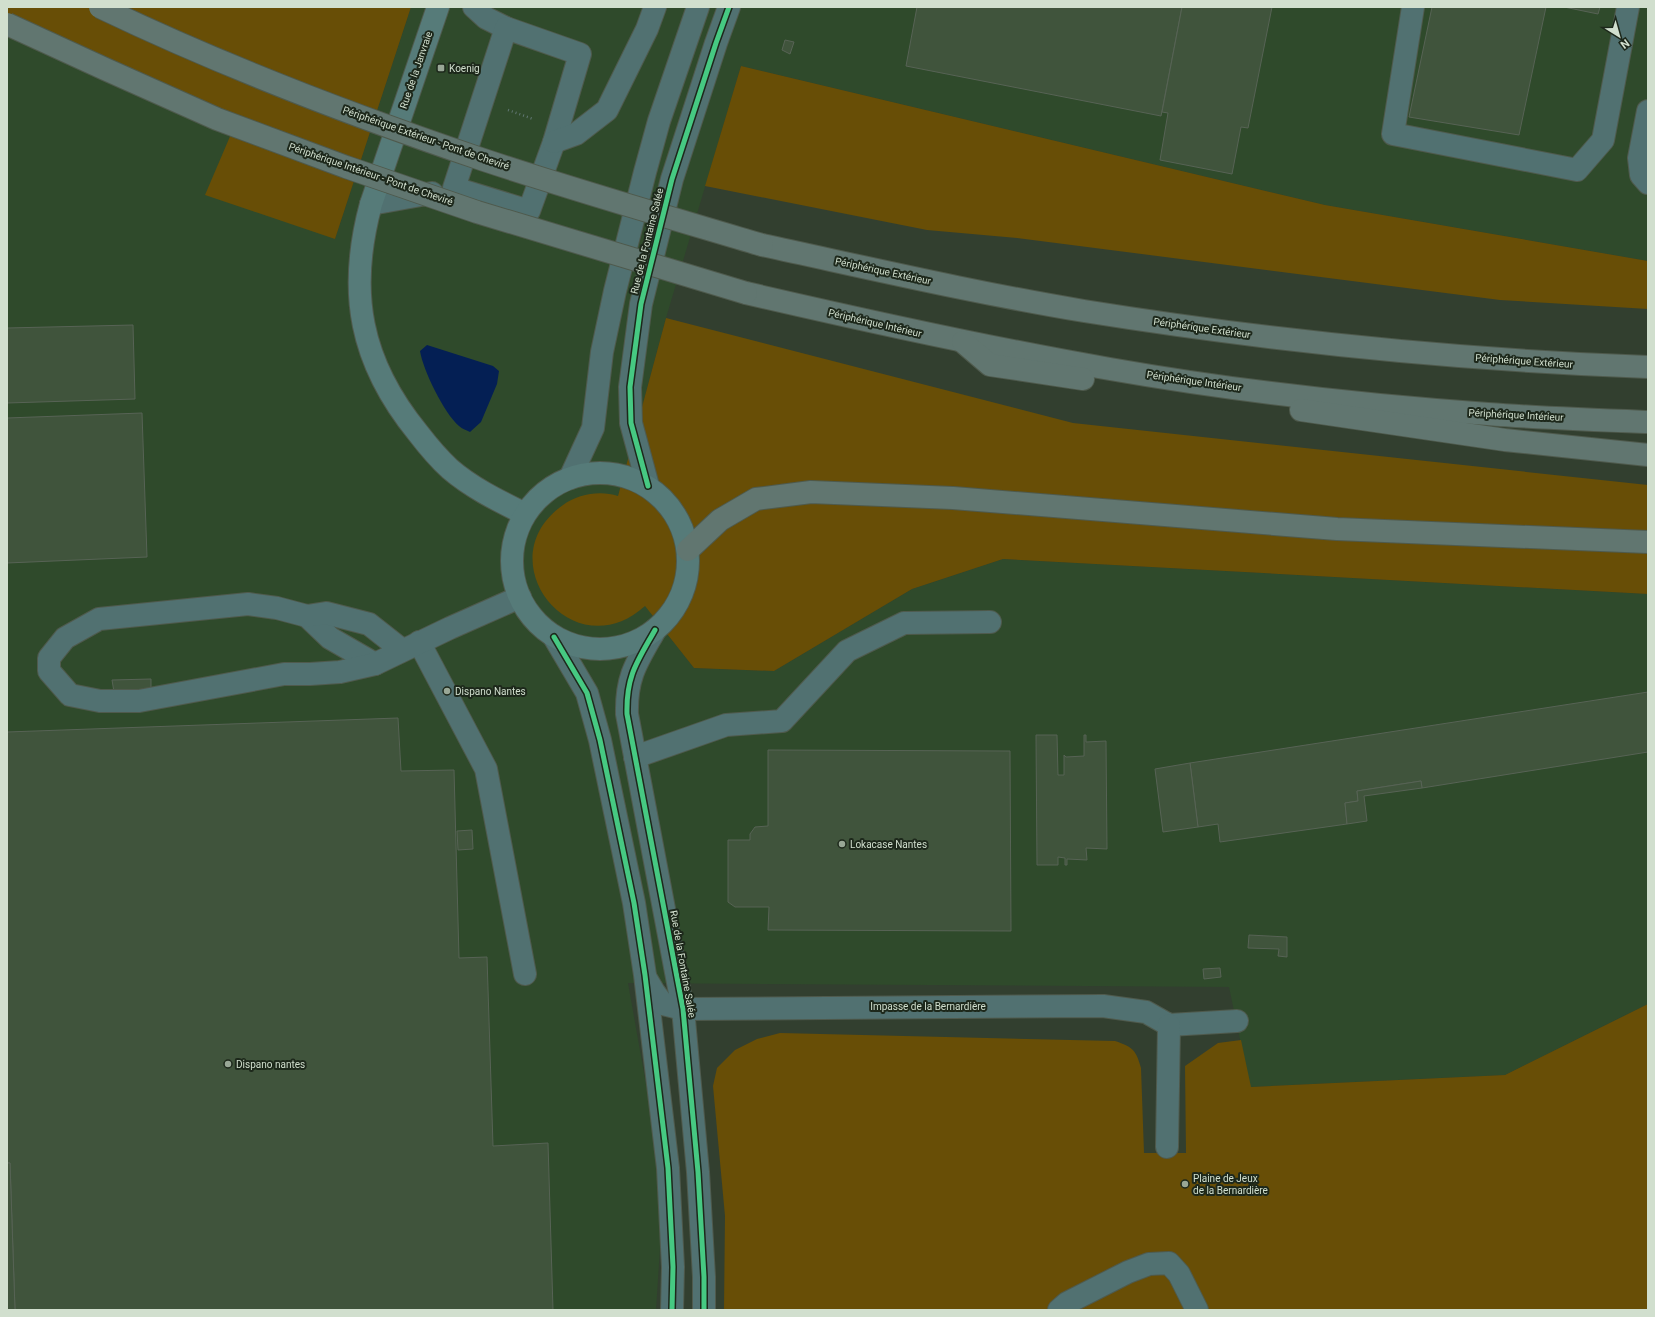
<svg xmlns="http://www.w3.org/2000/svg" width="1655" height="1317" font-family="Roboto,sans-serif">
  <rect width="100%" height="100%" fill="#323f2f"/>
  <path fill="#2f4a2b" d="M411,7h1237v254l-323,-56 -584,-139 -75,252 -63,234 91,116 80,3 138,-82 91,-30 645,35v410l-143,71 -255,12 -21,-100 -601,-4 36,203 -8,124h-649v-1294l230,103 98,120z"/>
  <g fill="#684e06">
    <path d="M7,7h404l-76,232 -130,-44 32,-75 -230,-104z"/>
    <path d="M741,66l584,139 323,56v48l-148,-9 -483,-62 -90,-8 -222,-44z"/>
    <path d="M666,318l407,105 575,62v109l-645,-35 -91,30 -138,82 -80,-3 -49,-62c-72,65 -160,-46 -82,-101 15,-11 37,-15 55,-9z"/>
    <path d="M1648,1004v306h-924l1,-94 -12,-130 4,-18 18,-18 22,-11 23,-6 335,8c18,6 21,9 26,27l3,85h42l-1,-87 33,-23 23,-3 10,47 254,-12z"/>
  </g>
  <path fill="#041f54" d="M427,345l66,21 6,5 -2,13 -16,38 -11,10c-3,-2 -8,-3 -11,-6 -15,-13 -36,-56 -39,-75z"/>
  <g fill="#40543c" stroke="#576355">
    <path d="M917,7h265l-21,109 -255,-50z"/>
    <path d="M1182,7h90l-24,121 -7,-1 -9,47 -72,-14 8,-47 -6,-1z"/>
    <path d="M1432,7h114l-27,128 -110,-18z"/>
    <path d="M1564,7h36l-2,7z"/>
    <path d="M785,40l9,2 -4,12 -8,-4z"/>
    <path d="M133,325l2,74 -128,4v-75z"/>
    <path d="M142,413l5,144 -140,6v-145z"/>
    <path d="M151,679v12l-37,1 -2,-12z"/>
    <path d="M1648,692v60l-226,36 -1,-7 -64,10 1,10 -13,2 2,21 -127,18 -2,-18 -20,3 -8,-64z"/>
    <path d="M398,718l3,53 53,-1 5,188 28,-1 6,189 55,-3 5,167h-538l-5,-147h-3v-431z"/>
    <path d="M1036,735h21l1,40h6v-20l2,2 18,-1v-21h2v7l20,-1 1,108 -21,-1 1,12 -20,-1v6h-2v-7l-7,-1v8h-21z"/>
    <path d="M768,750l242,1 1,180 -243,-1 1,-23h-34l-7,-5v-62h22v-6l5,-7 13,-1z"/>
    <path d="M1190,763l8,64 -35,5 -8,-63z"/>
    <path d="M1421,781l1,7 -58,8 3,25 -20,3 -2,-21 13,-2 -1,-10z"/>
    <path d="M472,830l1,19 -15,1 -1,-19z"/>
    <path d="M1249,935l38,2v20l-9,-1 1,-7 -31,-1z"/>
    <path d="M1220,968l1,9 -17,2 -1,-10z"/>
    <path d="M7,1163h3l5,147h-8z"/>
  </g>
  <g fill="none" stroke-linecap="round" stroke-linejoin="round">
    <g stroke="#4f5a4d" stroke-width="24">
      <g id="minor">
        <path d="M474,7l12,11 20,10"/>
        <path d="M1413,7l-20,127 184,36 26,-30 25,-133"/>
        <path d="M506,28l74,26 -26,88 -25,69 -75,-23z"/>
        <path d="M1648,111l-9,47 2,17 7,8"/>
        <path d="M554,142l22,-8 31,-24 40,-81 8,-22"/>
        <path d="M371,204l61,-11"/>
        <path d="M570,478l23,-50 9,-76 13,-61 30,-119 14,-51 39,-114"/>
        <path d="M648,486l-17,-63 -1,-36 11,-83 31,-125 44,-136 13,-36"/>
        <path d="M307,616l23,22 45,26"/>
        <path d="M655,630c-18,32 -29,46 -28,84l56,295 15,163 6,105v33"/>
        <path d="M554,637l33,56 13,47 34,163 11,72 23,193 5,99 -1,43"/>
        <path d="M419,642l67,127 39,205"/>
        <path d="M402,650l-33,-26 -43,-11 -19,3 -30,-8 -29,-4 -149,15 -34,19 -16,20v13l21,24 30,6h39l145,-27h26l30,-2 35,-8 75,-36 70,-31"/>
        <path d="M635,757l91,-32 56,-4 65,-70 57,-28 86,-1"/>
        <path d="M647,980l7,12 9,12 20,5 420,-3 43,6 23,13 68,-4"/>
        <path d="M1167,1147l2,-122"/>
        <path d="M1059,1310l8,-7 61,-31 21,-8 20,-1 10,11 18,36"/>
      </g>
    </g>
    <g stroke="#4f5a4d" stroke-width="24">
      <g id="major">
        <path d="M438,7l-67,197c-24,88 -11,158 47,229 10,13 20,25 32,36 22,19 49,32 75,45"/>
        <circle cx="600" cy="561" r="88"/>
      </g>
    </g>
    <g stroke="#4f5a4d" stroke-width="24">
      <g id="highway">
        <path d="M762,245c107,23 214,48 322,66 187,30 375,49 564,56"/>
        <path d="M746,293c121,28 242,55 364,76 125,22 251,36 378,45 53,4 107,6 160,8"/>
        <path d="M963,342l27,23 93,14"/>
        <path d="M1301,410l204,30 143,15"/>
        <path d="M688,550l32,-30 36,-21 55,-7 142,6 384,31 311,13"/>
      </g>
    </g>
    <path stroke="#617773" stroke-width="2.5" stroke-dasharray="1 3" stroke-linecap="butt" d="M508,110l25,9"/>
    <use href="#minor" stroke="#517171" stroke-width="22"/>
    <use href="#major" stroke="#567b79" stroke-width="22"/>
    <use href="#highway" stroke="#617670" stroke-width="22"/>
    <g stroke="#4f5a4d" stroke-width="24" stroke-linecap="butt">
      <g id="highway-bridge">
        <path d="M100,7c123,59 251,108 381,152 93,31 187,58 281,86"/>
        <path d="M7,24l98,45 112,50 129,48 131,45 269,81"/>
      </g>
    </g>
    <use href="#highway-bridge" stroke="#617670" stroke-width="22"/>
    <g stroke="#1d281b" stroke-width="8">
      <g id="cycleway">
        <path d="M648,486l-17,-63 -1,-36 11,-83 31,-125 44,-136 13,-36"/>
        <path d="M655,630c-18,32 -29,46 -28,84l56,295 15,163 6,105v33"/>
        <path d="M554,637l33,56 13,47 34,163 11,72 23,193 5,99 -1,43"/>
      </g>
    </g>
    <use href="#cycleway" stroke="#46c982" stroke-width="5"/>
  </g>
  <g fill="#99a796" stroke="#1d281b" stroke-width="1.5">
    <rect x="437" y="64" width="8" height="8" rx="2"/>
    <circle cx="447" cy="691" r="4"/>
    <circle cx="842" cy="844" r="4"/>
    <circle cx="228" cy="1064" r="4"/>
    <circle cx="1185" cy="1184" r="4"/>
  </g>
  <g text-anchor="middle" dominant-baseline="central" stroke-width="4" stroke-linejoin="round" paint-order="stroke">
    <g font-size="10" fill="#d1dfce" stroke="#1d281b" text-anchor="start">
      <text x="449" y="68">Koenig</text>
      <text x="455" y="691">Dispano Nantes</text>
      <text x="850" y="844">Lokacase Nantes</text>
      <text x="236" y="1064">Dispano nantes</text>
      <text x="1193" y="1178">Plaine de Jeux<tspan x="1193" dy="12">de la Bernardière</tspan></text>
    </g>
    <g font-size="10" fill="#d1dfce" stroke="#1d281b">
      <text transform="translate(416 70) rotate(-71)">Rue de la Janvraie</text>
      <text transform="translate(426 138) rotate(19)">Périphérique Extérieur - Pont de Cheviré</text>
      <text transform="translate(371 174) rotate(19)">Périphérique Intérieur - Pont de Cheviré</text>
      <text transform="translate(647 241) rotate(-76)">Rue de la Fontaine Salée</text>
      <text transform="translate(883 271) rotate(12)">Périphérique Extérieur</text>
      <text transform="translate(875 323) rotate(13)">Périphérique Intérieur</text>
      <text transform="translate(1202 328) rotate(8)">Périphérique Extérieur</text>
      <text transform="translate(1524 361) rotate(4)">Périphérique Extérieur</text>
      <text transform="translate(1194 381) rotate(8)">Périphérique Intérieur</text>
      <text transform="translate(1516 415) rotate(3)">Périphérique Intérieur</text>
      <text transform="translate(683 964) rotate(80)">Rue de la Fontaine Salée</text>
      <text x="928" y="1006">Impasse de la Bernardière</text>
    </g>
  </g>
  <rect width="1655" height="1317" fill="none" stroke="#d1dfce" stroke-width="16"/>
  <g transform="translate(1619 36) rotate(143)" stroke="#1d281b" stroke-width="3" paint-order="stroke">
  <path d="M0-3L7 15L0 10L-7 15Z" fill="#d1dfce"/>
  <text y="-6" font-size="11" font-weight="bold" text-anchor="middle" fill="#d1dfce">N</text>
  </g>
</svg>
